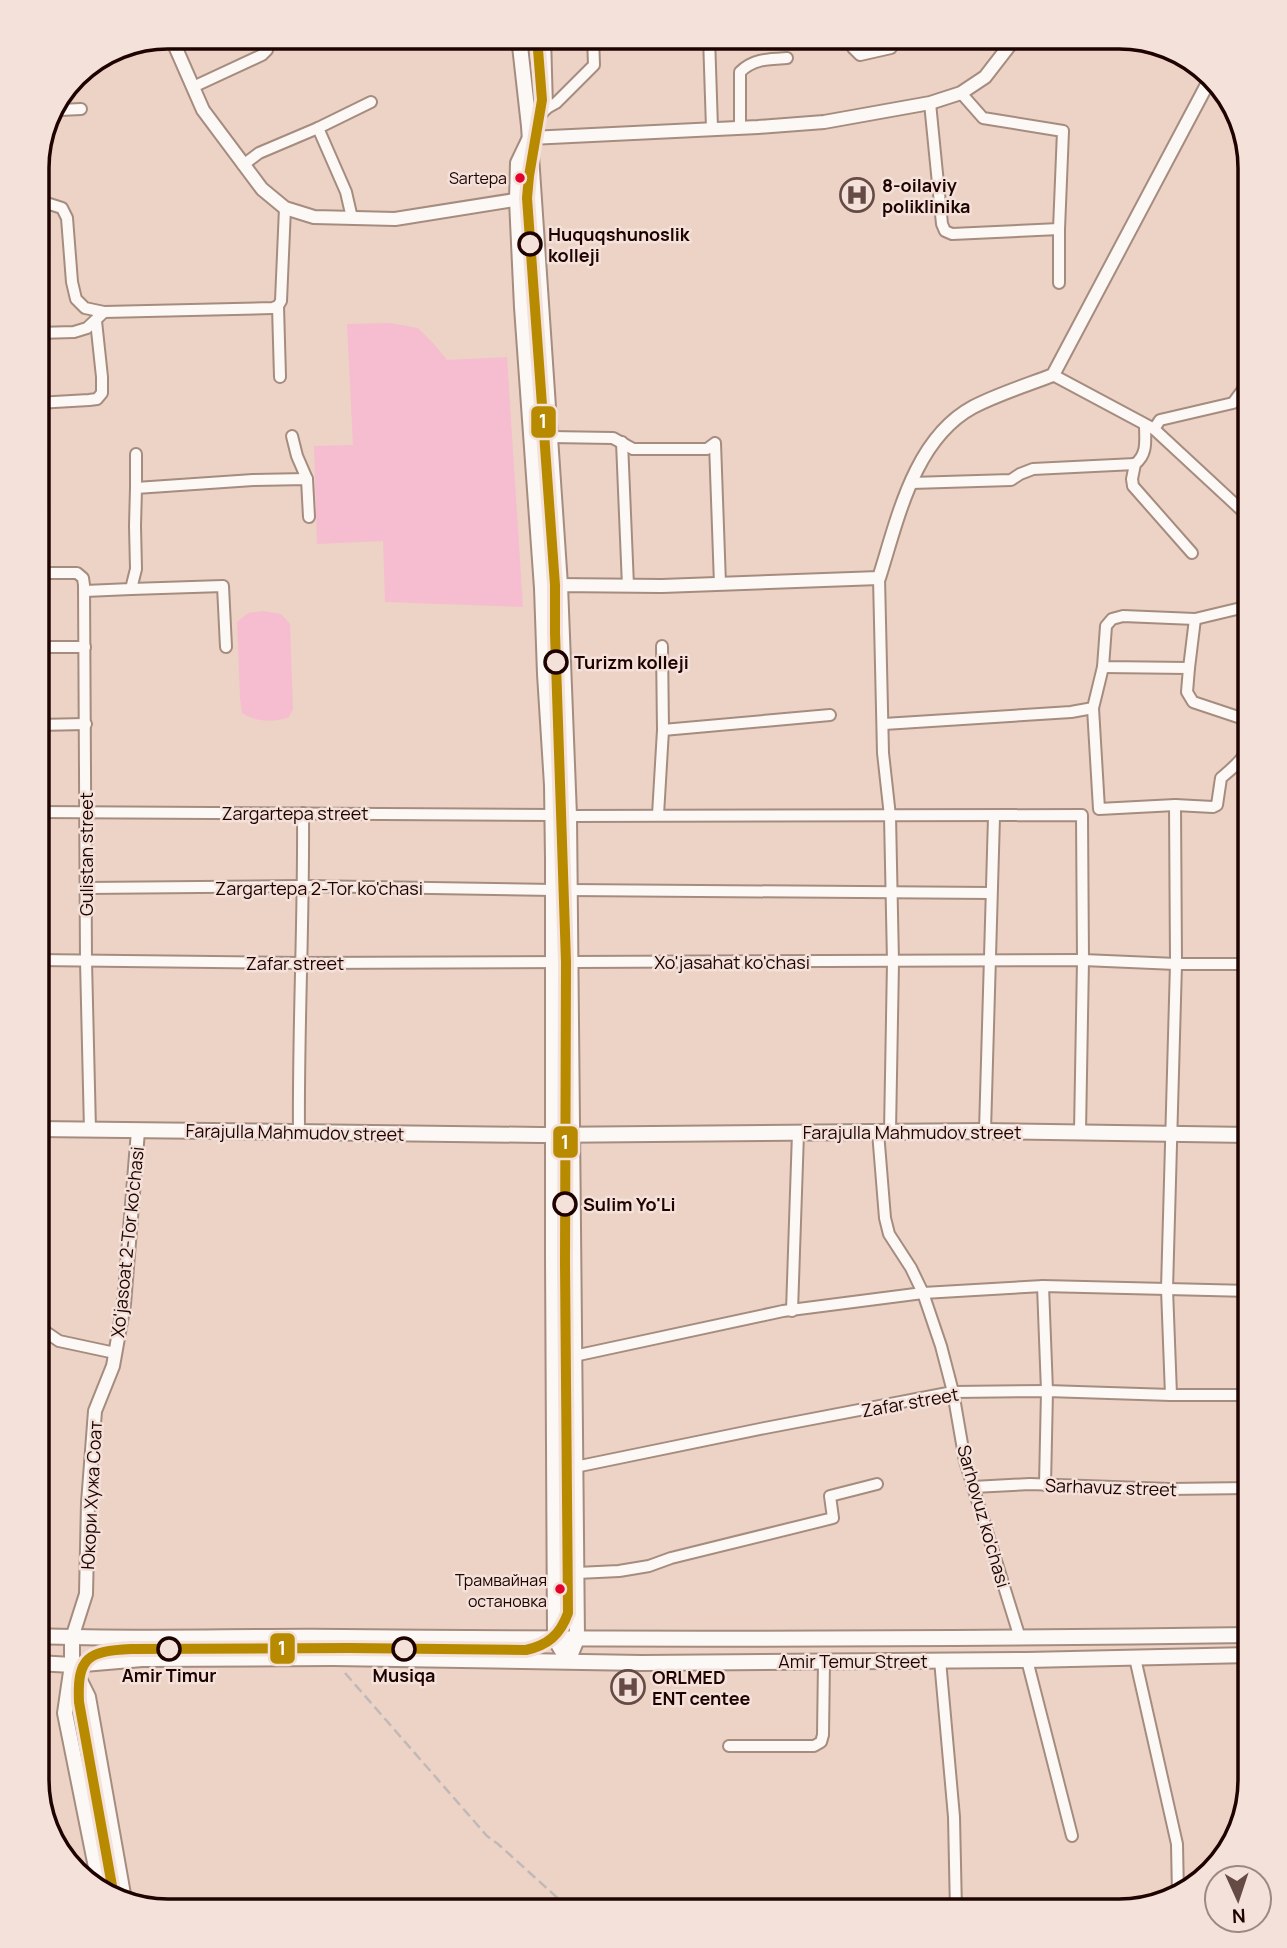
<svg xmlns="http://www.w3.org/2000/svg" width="1287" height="1948" font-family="Manrope,sans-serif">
  <rect width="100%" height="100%" fill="#edd2c6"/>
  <g fill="#f5bdcf">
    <path d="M390,323l28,5 15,15 14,17 60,-3 16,250 -138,-5 -2,-61 -66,3 -3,-98 39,-1 -6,-121z"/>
    <path d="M263,611l18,3 9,10 3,85 -4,8c-16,6 -33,5 -47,-4l-2,-15 -3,-76 11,-9z"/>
  </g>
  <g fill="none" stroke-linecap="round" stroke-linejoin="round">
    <g stroke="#a58c7f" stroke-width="14">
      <g id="minor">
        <path d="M545,37l2,71"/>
        <path d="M709,37l3,91"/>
        <path d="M852,37l1,11 7,7 31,-7 6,-11"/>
        <path d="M404,40l7,-3"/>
        <path d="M193,87l69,-32 5,-5 -5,-13"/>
        <path d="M961,93l22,25 80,13 -4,98"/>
        <path d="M930,103l12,121 3,7 7,3 107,-5v54"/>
        <path d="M60,110l21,-1"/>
        <path d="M529,126l18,-18 9,-5 38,-38 -1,-28"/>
        <path d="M318,128l28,64 6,26"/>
        <path d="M740,128v-56c13,-13 28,-13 47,-14"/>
        <path d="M243,165l16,-12 59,-25 53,-26"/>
        <path d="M37,200l25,8 5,10 5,64 4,17 9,9 19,4"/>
        <path d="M278,306l2,71"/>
        <path d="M37,333l37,-1 13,-4 17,-16 169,-4 5,-2 3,-5 4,-93"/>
        <path d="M1053,375l101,54 96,89"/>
        <path d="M37,403l52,-3 8,-1 5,-6v-16l-6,-56"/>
        <path d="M1145,425c0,15 3,29 -10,39l-3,15 1,7 59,67"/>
        <path d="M1154,429l6,-9 73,-17 17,-23"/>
        <path d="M292,436l5,20 10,23"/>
        <path d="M550,437l63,1 20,11h74l8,-6 5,141"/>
        <path d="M622,442l6,144"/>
        <path d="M136,454v34"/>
        <path d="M911,483l100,-3 9,-6 13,-5 102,-5"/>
        <path d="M37,551l3,12v10"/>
        <path d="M37,573h40l6,5 1,7 2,376 4,169"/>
        <path d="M879,578l4,175 7,63 3,146 -3,170"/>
        <path d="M131,589l92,-3 3,61"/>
        <path d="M85,591l46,-2 5,-20 -1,-43 1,-38 117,-8 54,-1 2,38"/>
        <path d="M37,647h48"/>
        <path d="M1189,668l6,-49"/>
        <path d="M1093,708l6,101 76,-4 38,2 4,-2 4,-27c28,-24 26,-21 24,-58"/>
        <path d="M1250,721l-57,-19 -6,-10 2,-24 -86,-1 3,-41 6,-7 11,-3 72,3 46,-11 9,3"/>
        <path d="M884,724l187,-12 22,-4 10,-41"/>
        <path d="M37,725l49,-1"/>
        <path d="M663,730l167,-15"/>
        <path d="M37,812l515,3"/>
        <path d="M658,815l5,-85 -1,-84"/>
        <path d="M569,816l513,-1 1,145 -3,172"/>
        <path d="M86,888l218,-2 249,4"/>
        <path d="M569,890l422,3"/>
        <path d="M37,960l264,3 782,-3 93,4h74"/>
        <path d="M985,1131l9,-314"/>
        <path d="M878,1132l7,86 4,16 22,34 12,25 18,53 12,46 12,69 55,177"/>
        <path d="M299,1133c-1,-107 5,-214 4,-320"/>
        <path d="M1043,1286l4,105 -2,94"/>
        <path d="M792,1311l6,-178"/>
        <path d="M37,1326l22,15 56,12"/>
        <path d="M574,1356l209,-45 140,-18 120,-7 207,5"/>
        <path d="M1171,1395l-4,-106 9,-325 -1,-159"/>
        <path d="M575,1467l190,-39 188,-36 94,-1 124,4h79"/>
        <path d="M973,1487l57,-3 139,5 81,-1"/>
        <path d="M577,1573l42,-2 30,-5 22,-8 162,-40 -3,-22 47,-12"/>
        <path d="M1135,1658l42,186 1,51"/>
        <path d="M940,1660l14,157 2,94"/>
        <path d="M1027,1660l45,176"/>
        <path d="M729,1746h85l7,-4 2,-7 1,-74"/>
      </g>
    </g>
    <g stroke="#a58c7f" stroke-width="16">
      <g id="tertiary">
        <path d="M171,37l32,73 59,79 23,19 29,9 81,2 132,-21"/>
        <path d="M530,138l228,-11 66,-5 106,-19 31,-10 24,-16 31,-40"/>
        <path d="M542,588l13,-3 107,1 217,-8c19,-60 35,-139 94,-171 25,-13 54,-22 80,-32l157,-296"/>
        <path d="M72,1638l14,-44 2,-91 7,-92 18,-45 11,-62 14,-173"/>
      </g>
    </g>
    <g stroke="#a58c7f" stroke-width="18">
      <g id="secondary">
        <path d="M519,37l10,89 31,459 9,231 8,823 -9,22"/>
        <path d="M529,140l-11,23 -1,37 5,107 20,281 3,86 7,111 1,74v395l2,385 13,22"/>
        <path d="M37,1129l504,6 444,-4 265,4"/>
        <path d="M37,1636c101,4 203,0 305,1 302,3 605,2 908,-2"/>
        <path d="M72,1638v27l-7,48 36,179"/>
        <path d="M37,1663l35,2 70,-6 191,-1 309,5 385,-3 223,-5"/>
        <path d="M72,1665l16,32 36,203"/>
      </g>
    </g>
    <use href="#minor" stroke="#fcf8f6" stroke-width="10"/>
    <use href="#tertiary" stroke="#fcf8f6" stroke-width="12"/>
    <use href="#secondary" stroke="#fcf8f6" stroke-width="14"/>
    <path stroke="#c1b9b7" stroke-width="2.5" stroke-dasharray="10 5" stroke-linecap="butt" d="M345,1673l142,163 11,8 74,67"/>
    <g stroke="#f3e1da" stroke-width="16">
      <path id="tram-1" d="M114,1897l-35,-195c-2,-45 9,-51 52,-53l218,-1 177,2c22,-5 34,-15 42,-37l-3,-350 1,-301 -11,-329v-48l-28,-387 2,-22 13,-76 -5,-63"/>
    </g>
    <use href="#tram-1" stroke="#b78a00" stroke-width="10"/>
  </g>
  <defs>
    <g id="hospital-ring" transform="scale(1.75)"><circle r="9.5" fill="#f3e1da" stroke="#664b45" stroke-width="1.5"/><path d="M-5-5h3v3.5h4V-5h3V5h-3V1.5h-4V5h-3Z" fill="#664b45"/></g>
  </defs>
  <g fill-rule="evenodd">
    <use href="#hospital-ring" x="857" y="195"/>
    <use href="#hospital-ring" x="628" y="1687"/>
  </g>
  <g fill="#e4002b" stroke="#f3e1da" stroke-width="2.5">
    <circle cx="520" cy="178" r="6"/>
    <circle cx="560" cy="1589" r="6"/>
  </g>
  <g fill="#f3e1da" stroke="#1e0300" stroke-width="3.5">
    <circle cx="530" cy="244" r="11"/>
    <circle cx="556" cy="662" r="11"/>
    <circle cx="565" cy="1204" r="11"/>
    <circle cx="169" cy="1649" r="11"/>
    <circle cx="404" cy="1649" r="11"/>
  </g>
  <g text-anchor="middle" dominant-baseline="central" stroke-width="5" stroke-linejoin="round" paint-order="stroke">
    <g font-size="16" fill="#1e0300" stroke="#f3e1da" text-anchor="end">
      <text x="507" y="178">Sartepa</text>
      <text x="547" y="1580">Трамвайная<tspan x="547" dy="21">остановка</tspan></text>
    </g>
    <g font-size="18" font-weight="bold" fill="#1e0300" stroke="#f3e1da" text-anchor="start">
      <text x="882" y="185">8-oilaviy<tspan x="882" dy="21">poliklinika</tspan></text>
      <text x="652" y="1677">ORLMED<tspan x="652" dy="21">ENT centee</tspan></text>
    </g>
    <g font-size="18" font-weight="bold" fill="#1e0300" stroke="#f3e1da" text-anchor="start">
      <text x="548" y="234">Huquqshunoslik<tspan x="548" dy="21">kolleji</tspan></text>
      <text x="574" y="662">Turizm kolleji</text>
      <text x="583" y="1204">Sulim Yo'Li</text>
      <text x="169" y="1675" text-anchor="middle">Amir Timur</text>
      <text x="404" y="1675" text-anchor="middle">Musiqa</text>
    </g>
    <g font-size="18" fill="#1e0300" stroke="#f3e1da">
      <text x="295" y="813">Zargartepa street</text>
      <text transform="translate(86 854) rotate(-90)">Gulistan street</text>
      <text x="319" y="888">Zargartepa 2-Tor ko'chasi</text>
      <text x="732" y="962">Xo'jasahat ko'chasi</text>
      <text x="295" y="963">Zafar street</text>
      <text transform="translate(295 1132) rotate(1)">Farajulla Mahmudov street</text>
      <text x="912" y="1132">Farajulla Mahmudov street</text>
      <text transform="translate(127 1242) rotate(-84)">Xo'jasoat 2-Tor ko'chasi</text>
      <text transform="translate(910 1402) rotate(-10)">Zafar street</text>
      <text transform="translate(1111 1487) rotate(2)">Sarhavuz street</text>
      <text transform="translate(91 1495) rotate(-87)">Юкори Хужа Соат</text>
      <text transform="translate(984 1516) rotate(74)">Sarhovuz ko'chasi</text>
      <text x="853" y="1661">Amir Temur Street</text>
    </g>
  </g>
  <path d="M0 0H1287V1948H0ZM168 49H1119A119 119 0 0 1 1238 168V1780A119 119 0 0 1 1119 1899H168A119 119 0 0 1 49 1780V168A119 119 0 0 1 168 49Z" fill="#f3e1da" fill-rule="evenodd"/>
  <path fill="none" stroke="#1e0300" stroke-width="3.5" d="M168 49H1119A119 119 0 0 1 1238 168V1780A119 119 0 0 1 1119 1899H168A119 119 0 0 1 49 1780V168A119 119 0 0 1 168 49Z"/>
  <g stroke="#f3e1da" stroke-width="2.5">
    <rect x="530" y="405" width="27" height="34" rx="7" fill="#b78a00"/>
    <rect x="552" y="1125" width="27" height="34" rx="7" fill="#b78a00"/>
    <rect x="269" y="1632" width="27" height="33" rx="7" fill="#b78a00"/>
  </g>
  <g font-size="19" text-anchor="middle" font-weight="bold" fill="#fff">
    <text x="543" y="428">1</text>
    <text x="565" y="1149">1</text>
    <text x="282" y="1655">1</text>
  </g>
  <g transform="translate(1238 1899) rotate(177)"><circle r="33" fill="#f3e1da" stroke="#9e8883" stroke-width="2"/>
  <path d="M0-5L12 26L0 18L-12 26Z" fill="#664b45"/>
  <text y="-10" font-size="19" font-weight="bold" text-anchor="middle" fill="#1e0300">N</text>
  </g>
</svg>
